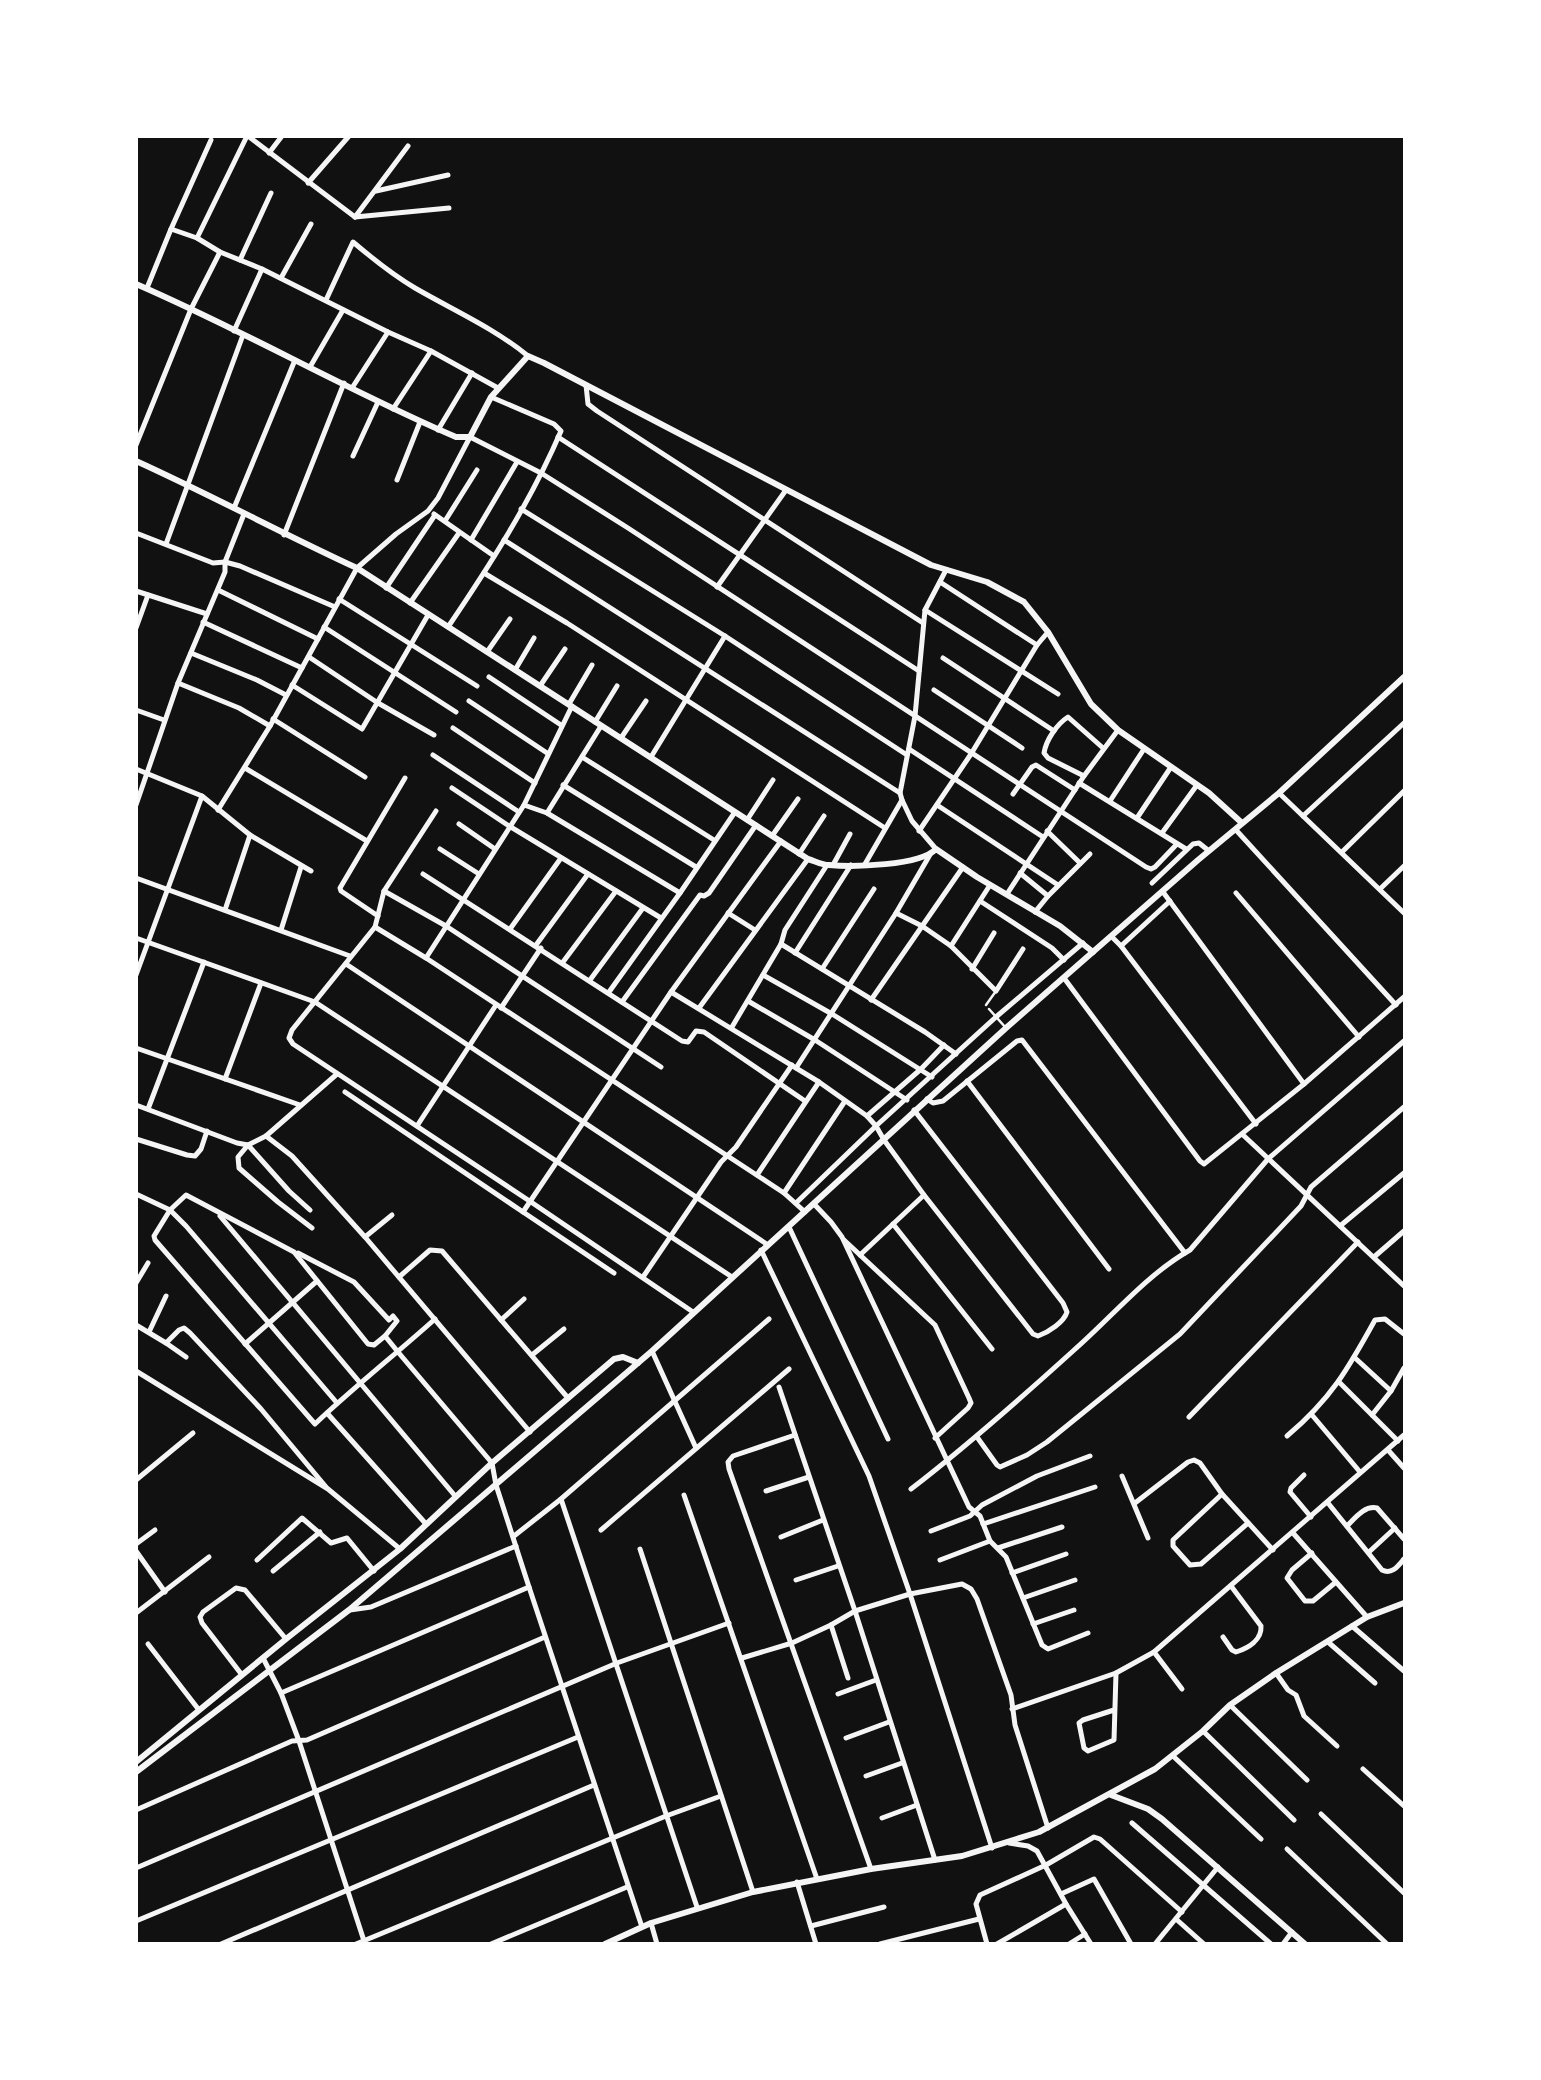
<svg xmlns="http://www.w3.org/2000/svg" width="1541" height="2080" font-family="'Public Sans',sans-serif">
  <rect width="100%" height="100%" fill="#111"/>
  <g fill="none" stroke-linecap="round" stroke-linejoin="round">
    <g stroke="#f5f5f5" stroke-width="2.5">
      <path d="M986,1005l10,-14"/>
      <path d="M989,1009l17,19"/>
    </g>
    <g stroke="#f5f5f5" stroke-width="5">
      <path d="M248,136l107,81"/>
      <path d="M269,153l13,-17"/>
      <path d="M308,183l41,-47"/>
      <path d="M376,191l72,-16"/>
      <path d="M355,217l94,-9"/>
      <path d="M355,217l53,-71"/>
      <path d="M171,229l26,9 23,14 42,17 126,63 43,19 67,37"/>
      <path d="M197,238l50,-102"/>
      <path d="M240,260l31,-67"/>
      <path d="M281,278l30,-54"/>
      <path d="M147,288l24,-59 40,-89"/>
      <path d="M326,300l27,-58c20,17 40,33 62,46 38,22 79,40 113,68"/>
      <path d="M234,331l28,-62"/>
      <path d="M310,367l33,-57"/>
      <path d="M586,385l2,19 9,7 326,212"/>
      <path d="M352,388l36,-56"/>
      <path d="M393,409l38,-58"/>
      <path d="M438,430l34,-57"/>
      <path d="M558,437l361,234"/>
      <path d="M136,445l55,-136 29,-57"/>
      <path d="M353,456l25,-54"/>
      <path d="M397,480l23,-58"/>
      <path d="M234,508l61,-148"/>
      <path d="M521,509l204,127 182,119"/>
      <path d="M434,514l60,42"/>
      <path d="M445,521l32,-51"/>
      <path d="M136,533l77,30 12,-1 15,4 95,41"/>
      <path d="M284,535l60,-152"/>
      <path d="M471,540l46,-78"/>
      <path d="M504,540l396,253"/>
      <path d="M166,544l77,-209"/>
      <path d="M484,573l83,50 318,205"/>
      <path d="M940,582l97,63"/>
      <path d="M717,587l69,-97"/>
      <path d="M386,588l49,-73"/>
      <path d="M218,590l100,49"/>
      <path d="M136,591l71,23"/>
      <path d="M339,599l138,87"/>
      <path d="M410,603l49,-70"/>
      <path d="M925,610l133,84"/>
      <path d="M203,622l99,46"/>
      <path d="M324,627l132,85"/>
      <path d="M448,627c42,-62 83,-126 113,-196l-7,-7 -63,-27"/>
      <path d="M136,628l12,-33"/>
      <path d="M487,652l23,-33"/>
      <path d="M191,653l66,27 29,15"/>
      <path d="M309,657l69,46 56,32"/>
      <path d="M943,658l111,73"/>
      <path d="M515,670l19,-32"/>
      <path d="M489,677l72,48"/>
      <path d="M178,683l61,25 31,18"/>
      <path d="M292,685l70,44 66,-114"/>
      <path d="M540,686l25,-37"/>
      <path d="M934,690l88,58"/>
      <path d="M469,701l78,52"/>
      <path d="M569,704l23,-39"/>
      <path d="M136,710l28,10"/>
      <path d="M273,719l92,58"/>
      <path d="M595,722l22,-36"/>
      <path d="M453,728l82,55"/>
      <path d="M621,738l25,-37"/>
      <path d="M909,749l134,88"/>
      <path d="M433,755l86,57"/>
      <path d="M582,757l132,83"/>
      <path d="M651,757l74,-121"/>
      <path d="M245,768l122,73"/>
      <path d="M136,769l66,27 48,39 61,36"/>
      <path d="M1084,776l-36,-18 -4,-5c2,-13 13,-29 24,-36l35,31"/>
      <path d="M1079,783l107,66"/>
      <path d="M563,785l133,82"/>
      <path d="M452,788l57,38 152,92"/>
      <path d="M1279,793l125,120"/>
      <path d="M1013,794l19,-27 4,-2 39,25"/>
      <path d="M902,800l10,21 24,28"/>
      <path d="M1110,801l34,-52"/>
      <path d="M136,805l42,-122 47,-111v-10l19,-48"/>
      <path d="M524,805l23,8 133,80"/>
      <path d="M937,805l121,80"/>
      <path d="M218,810l52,-84 87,-158 39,-34 32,-23 10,-13 32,-61 71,36 87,55 518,339 5,2 4,-2 22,-23"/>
      <path d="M436,811l-52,80 -9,36 -83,103 -3,8 4,6 238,158 162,110"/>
      <path d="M547,813l54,-87"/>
      <path d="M1303,816l101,-93"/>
      <path d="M1137,818l34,-51"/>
      <path d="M747,820l26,-40"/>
      <path d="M459,824l36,25"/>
      <path d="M1236,830l160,175"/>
      <path d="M919,831l52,-77 66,-109 11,-13"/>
      <path d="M1047,831l33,32"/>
      <path d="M1162,833l35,-48"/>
      <path d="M772,836l26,-37"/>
      <path d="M440,849l39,25"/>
      <path d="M1342,852l62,-61"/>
      <path d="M799,854l25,-38"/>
      <path d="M865,864l37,-64 -2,-7 15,-77 10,-106 21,-40"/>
      <path d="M833,865l17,-31"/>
      <path d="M1020,873l28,23"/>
      <path d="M423,874l259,167 6,1 8,-11 8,1 101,69"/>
      <path d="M136,878l214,78"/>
      <path d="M1152,883l41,-39 6,-1 10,8"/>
      <path d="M1380,889l24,-23"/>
      <path d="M384,891l62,35 215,141"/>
      <path d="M1163,892l141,192"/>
      <path d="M1236,893l123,144"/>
      <path d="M1007,894l77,-118 34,-46"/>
      <path d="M980,901l72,47 12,12"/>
      <path d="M225,910l25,-75"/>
      <path d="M1035,912l13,-16 42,-42"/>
      <path d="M728,913l27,17"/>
      <path d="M896,913l26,13 29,20 45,45 27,-42"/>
      <path d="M378,916l-37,-25 -1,-3 65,-110"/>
      <path d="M375,927l51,31 358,235 21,19"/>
      <path d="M510,929l51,-71"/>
      <path d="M281,930l20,-63"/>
      <path d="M1112,937l9,9 135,178"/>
      <path d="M136,938l179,64 417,275"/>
      <path d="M781,944l144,88 31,22"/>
      <path d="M536,945l52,-71"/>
      <path d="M951,946l39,-61"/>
      <path d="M1121,946l49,-45"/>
      <path d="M795,953l56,-88"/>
      <path d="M426,958l98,-153 48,-99"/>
      <path d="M563,962l53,-71"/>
      <path d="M346,964l422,281"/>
      <path d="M822,969l52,-80"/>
      <path d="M972,969l22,-36"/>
      <path d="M136,975l66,-179"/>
      <path d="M763,975l69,39 100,63"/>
      <path d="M1064,978l136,183 4,3 100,-80 100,-87"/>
      <path d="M590,980l53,-72"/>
      <path d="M609,992l71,-99 55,-81"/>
      <path d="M671,992l148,90 48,34 9,10 8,14 40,55 109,139 5,2c11,-4 26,-14 29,-24l-4,-9 -149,-193"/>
      <path d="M871,1000l92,-133"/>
      <path d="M748,1001l67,39 92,60"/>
      <path d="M622,1002l78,-107 4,1 5,-3 47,-68"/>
      <path d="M501,1008l40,-60"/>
      <path d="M699,1008l109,-149"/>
      <path d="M732,1027l49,-83 4,-14 42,-65"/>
      <path d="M136,1048l164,57"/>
      <path d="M796,1068l100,-155 35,-60"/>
      <path d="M225,1079l36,-96"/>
      <path d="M967,1081l142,188"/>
      <path d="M345,1092l178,120"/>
      <path d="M927,1099l6,4 10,-2 74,-60 5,-1 163,213"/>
      <path d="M136,1105l101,38 11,2 41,46 21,19"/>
      <path d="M148,1109l56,-147"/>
      <path d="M867,1116l54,-47 23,-24"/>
      <path d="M417,1126l79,-121"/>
      <path d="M1242,1134l162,152"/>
      <path d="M266,1136l26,20 73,81 165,195"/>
      <path d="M136,1139l51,16 8,1 6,-7 6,-18"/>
      <path d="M757,1175l62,-93"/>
      <path d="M784,1193l61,-92"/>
      <path d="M136,1194l34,16 16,16 151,177"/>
      <path d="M796,1203l80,-77 120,-109 87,-74"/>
      <path d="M814,1204l17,18 11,15 127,270 11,9 10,25 16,16 36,88 6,4 40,-16"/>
      <path d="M220,1216l236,281"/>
      <path d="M893,1224l99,125"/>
      <path d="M1340,1226l64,-53"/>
      <path d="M789,1227l99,212"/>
      <path d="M312,1228l-34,-26 -39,-34 -1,-11 10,-12 18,-9 71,-62"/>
      <path d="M365,1237l27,-22"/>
      <path d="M844,1240l91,85 34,73 2,5 -3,5 -33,30"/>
      <path d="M761,1250l108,226 41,118 82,254"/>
      <path d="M298,1253l56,29 35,38 4,-4 4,5 -12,15"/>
      <path d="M860,1255l64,-60"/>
      <path d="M1374,1257l30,-26"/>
      <path d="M614,1273l-91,-61 148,-220 110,-151"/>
      <path d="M399,1277l31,-27 12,1 126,147"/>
      <path d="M643,1277l78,-115 15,-15 56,-82"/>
      <path d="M136,1283l12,-20"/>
      <path d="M435,1319c-39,35 -81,68 -120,105l-160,-184 -1,-4 16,-26 16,-15 108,57 74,92 6,1 11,-9 13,16 94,111 4,22 33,102 113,340"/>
      <path d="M501,1320l23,-21"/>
      <path d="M136,1325l30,18 13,-13 5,-2 6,5 71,76 65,78"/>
      <path d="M149,1332l17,-36"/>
      <path d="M166,1343l20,14"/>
      <path d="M245,1344l72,-63"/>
      <path d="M652,1351l44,97"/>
      <path d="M532,1355l32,-26"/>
      <path d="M1354,1357l37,34"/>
      <path d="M136,1371l192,118 72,60"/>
      <path d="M1339,1382l59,59"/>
      <path d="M779,1387l76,224 80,249"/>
      <path d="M327,1413l99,111"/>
      <path d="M1312,1415l48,57"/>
      <path d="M1372,1415l19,-24 13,-23"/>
      <path d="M1189,1417l169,-175"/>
      <path d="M795,1435l-62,21 -5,6 1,7 142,400"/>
      <path d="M1287,1436c44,-37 61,-67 88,-116l10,-1 19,15"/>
      <path d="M977,1437l20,28 3,2 27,-12 20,-13 133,-108 121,-128 10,-19 93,-80"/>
      <path d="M1388,1450l16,18"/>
      <path d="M1304,1475l-13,13 -1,4 21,25"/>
      <path d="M1122,1476l26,62"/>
      <path d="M136,1480l57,-47"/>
      <path d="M911,1489c56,-43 109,-90 162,-138 38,-33 73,-76 117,-101l78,-91 136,-118"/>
      <path d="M766,1491l43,-14"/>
      <path d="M1222,1494l-49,46v6l17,19 11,-1 47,-41"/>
      <path d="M684,1495l133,384"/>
      <path d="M561,1499l136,408"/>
      <path d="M1135,1503l53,-41 6,-2 6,3 22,31 51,56"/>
      <path d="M1328,1503l54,67c10,5 16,-4 22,-11"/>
      <path d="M983,1524l112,-37"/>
      <path d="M1347,1526c8,-8 18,-21 30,-18l27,31"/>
      <path d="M601,1530l188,-161"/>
      <path d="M931,1531l39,-15 12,-11 55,-29 53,-20"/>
      <path d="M1293,1533l74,84"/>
      <path d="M514,1536l47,-37 208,-180"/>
      <path d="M781,1537l42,-17"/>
      <path d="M136,1544l19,-14"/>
      <path d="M998,1548l64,-21"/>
      <path d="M640,1549l113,343"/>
      <path d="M136,1551l29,41"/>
      <path d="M1369,1552l26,-24"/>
      <path d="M1312,1553l-20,17 -5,8 18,23h8l23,-19"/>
      <path d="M257,1560l45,-42 29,25 16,-5 27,33"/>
      <path d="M940,1560l50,-19"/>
      <path d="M273,1571l47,-39"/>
      <path d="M1012,1573l54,-19"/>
      <path d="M796,1580l42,-14"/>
      <path d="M1023,1598l52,-18"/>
      <path d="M350,1610l21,-3 145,-61"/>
      <path d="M136,1613l73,-56"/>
      <path d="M1033,1624l41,-14"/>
      <path d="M831,1625l17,53"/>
      <path d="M1352,1626l52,45"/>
      <path d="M1223,1637l9,13 4,2c12,-4 26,-12 25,-26l-30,-40"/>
      <path d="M1328,1642l47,41"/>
      <path d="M148,1644l51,66"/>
      <path d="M1154,1652l28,37"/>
      <path d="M263,1658l18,35 18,48 66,203"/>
      <path d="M742,1658l50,-15 39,-18 24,-14 55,-17 52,-10 9,5 6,10 34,96 4,30 33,103"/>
      <path d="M1276,1673l12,17 8,5 8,21 33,30"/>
      <path d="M242,1675l-40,-52 -2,-6 3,-5 33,-24 9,2 41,49"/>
      <path d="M281,1693l248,-106"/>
      <path d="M838,1694l38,-14"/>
      <path d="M1230,1705l77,75"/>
      <path d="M1012,1709l104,-36 38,-21 250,-217"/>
      <path d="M1114,1710l-31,10 -4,3 5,25 4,3 26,-11 2,-67"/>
      <path d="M1203,1731l91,89"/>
      <path d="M846,1738l43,-16"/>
      <path d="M1173,1756l88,83"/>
      <path d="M1363,1769l41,37"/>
      <path d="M866,1776l36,-13"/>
      <path d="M136,1810l156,-69 15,-1 238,-103"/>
      <path d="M1321,1814l83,79"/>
      <path d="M882,1818l35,-13"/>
      <path d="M1132,1823l139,121"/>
      <path d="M1009,1843l19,3 9,5 29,53 25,40"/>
      <path d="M1287,1849l100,95"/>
      <path d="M136,1868l481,-205 112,-40"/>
      <path d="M797,1882l19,62"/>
      <path d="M1061,1894l33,-15 37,65"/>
      <path d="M1176,1919l28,25"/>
      <path d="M136,1921l442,-184"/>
      <path d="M651,1923l6,21"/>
      <path d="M811,1926l73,-19"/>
      <path d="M221,1944l373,-159"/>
      <path d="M356,1944l310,-128 55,-20"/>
      <path d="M491,1944l136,-57"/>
      <path d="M880,1944l99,-25"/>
      <path d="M987,1944l-11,-40 4,-9 66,-30 48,-28 6,2 82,73"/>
      <path d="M997,1944l69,-40"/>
      <path d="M1069,1944l16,-10"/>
      <path d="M1155,1944l63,-77"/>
      <path d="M1283,1944l9,-12"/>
    </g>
    <g stroke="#f5f5f5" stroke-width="6">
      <path d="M136,284c109,47 212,107 320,153h14l21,-40 37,-41 16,7 387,202 56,17 37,20 24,30 43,72 27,26 91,63 33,30"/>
      <path d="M136,461c75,34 147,73 221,107l451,291c7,2 14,6 21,6 23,2 91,1 107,-16l41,28 83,49 33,26"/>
      <path d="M136,1762l150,-123 114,-90 92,-86 122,-104 9,-2 15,6"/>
      <path d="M136,1772l213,-162 303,-259 354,-323 192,-168 81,-67 125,-116"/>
      <path d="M1111,1795l37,14 14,10 143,125"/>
      <path d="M605,1944l46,-21 102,-31 118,-23 91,-13 77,-24 116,-63 48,-38 27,-26 46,-32 91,-56 37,-14"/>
    </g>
  </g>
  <rect width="1541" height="2080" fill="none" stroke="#ffffff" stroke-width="276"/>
</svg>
